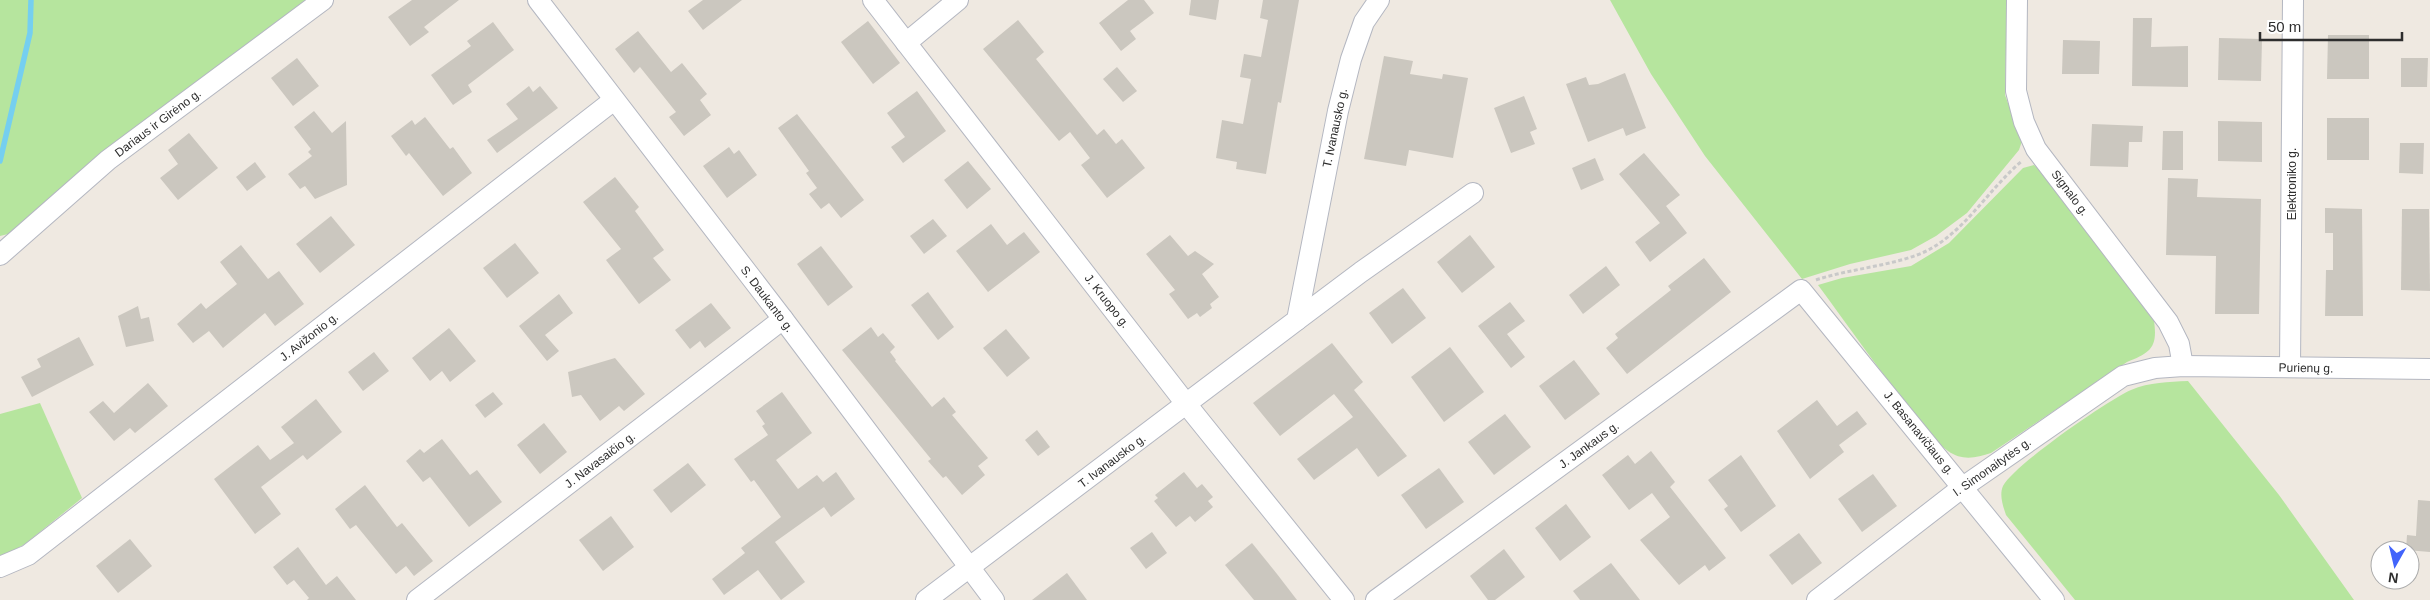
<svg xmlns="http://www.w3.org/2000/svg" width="2430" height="600" font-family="Arial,sans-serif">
  <rect width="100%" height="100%" fill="#efe9e1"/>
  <g fill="#b6e59e">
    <path d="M0,0h310l-298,233 -12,3z"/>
    <path d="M1610,0h397l-2,95 17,46 -3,9 -52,63 -31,23 -25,14 -61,14 -48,15 -97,-123 -54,-82z"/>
    <path d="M2034,165l11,9 109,147c4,27 -4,32 -27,41l-136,91c-15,5 -29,8 -43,-2 -14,-10 -25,-27 -36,-40 -33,-41 -63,-84 -94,-126l24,-7 69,-12 38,-23 74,-75z"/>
    <path d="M2188,381l91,114 75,105h-279l-69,-85c-3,-9 -7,-20 -3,-29 11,-21 105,-86 128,-96 19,-8 37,-8 57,-9z"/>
    <path d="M40,403l42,95 -57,46 -25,14v-144z"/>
  </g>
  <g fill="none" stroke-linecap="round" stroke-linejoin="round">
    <path stroke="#75cff0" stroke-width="5.5" d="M0,161l30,-128 1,-33"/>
  </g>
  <g fill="#cbc7bf">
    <path d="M412,0h47l-35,27 5,5 -19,14 -22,-29z"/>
    <path d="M703,0h39l-39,30 -15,-19z"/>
    <path d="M1128,0h16l10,13 -24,18 6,8 -15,12 -22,-28z"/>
    <path d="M1191,0h28l-3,20 -27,-5z"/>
    <path d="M1263,0h36l-18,103 -3,-1 -12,72 -30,-5 1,-7 -21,-4 6,-38 21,4 8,-45 -11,-2 4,-23 17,3 7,-37 -8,-2z"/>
    <path d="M2133,18h19l-1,29 37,-1v41l-56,-1z"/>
    <path d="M1018,20l26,32 -8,7 61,76 7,-6 12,15 6,-5 23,29 -38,30 -26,-33 9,-7 -20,-26 -11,9 -76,-92z"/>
    <path d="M868,21l32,42 -27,21 -32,-42z"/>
    <path d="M493,22l21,28 -46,35 4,7 -19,13 -22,-30 40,-29 -4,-5z"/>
    <path d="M638,31l33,41 11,-9 25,31 -7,6 11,15 -27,21 -15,-19 7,-5 -36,-45 -6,6 -19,-24z"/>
    <path d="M2328,35h41v44h-42z"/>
    <path d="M2219,38l43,1 -1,42 -43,-1z"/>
    <path d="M2063,40l37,1 -1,33h-37z"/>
    <path d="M1384,56l29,5 -3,13 32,5 1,-5 25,4 -15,80 -44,-8 -3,16 -42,-7z"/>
    <path d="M297,58l22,28 -26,20 -22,-28z"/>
    <path d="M2401,58h27l-1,29h-26z"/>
    <path d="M1117,67l20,24 -14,11 -20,-23z"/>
    <path d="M1625,73l21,55 -20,8 -3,-8 -35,14 -22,-58 20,-7 3,8 9,-1z"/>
    <path d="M529,86l4,6 7,-6 18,22 -61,45 -10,-13 31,-21 -12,-15z"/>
    <path d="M917,91l29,40 -43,32 -12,-16 14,-10 -18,-24z"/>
    <path d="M1524,96l13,33 -7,3 5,12 -24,9 -17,-45z"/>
    <path d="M314,111l18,22 14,-12 1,64 -32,14 -10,-13 -5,3 -12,-15 24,-18 -4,-4 3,-3 -17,-22z"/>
    <path d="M797,114l67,86 -23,18 -12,-15 -8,6 -12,-15 8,-6 -11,-15 3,-2 -31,-43z"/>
    <path d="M425,117l25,32 3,-2 19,26 -29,23 -34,-43 -3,3 -15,-20 21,-16 3,5z"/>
    <rect x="2327" y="118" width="42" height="42"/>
    <path d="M2218,121l44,1v40l-44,-1z"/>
    <path d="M2092,124l51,2 -1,16h-13l-1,25 -38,-1z"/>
    <path d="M2163,131h20v39h-21z"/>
    <path d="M189,133l29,35 -40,32 -18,-22 18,-14 -10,-14z"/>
    <path d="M2400,143h24l-1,31 -24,-1z"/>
    <path d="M729,147l5,7 5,-4 18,25 -30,23 -24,-32z"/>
    <path d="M1644,153l36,42 -14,11 21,27 -37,29 -15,-20 25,-19 -41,-49z"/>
    <path d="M1595,158l9,22 -23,10 -9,-22z"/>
    <path d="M968,161l23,28 -24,20 -23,-29z"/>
    <path d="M255,162l11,15 -19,14 -11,-14z"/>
    <path d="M615,177l24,30 -4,4 29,39 -11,8 18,22 -32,24 -33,-44 15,-11 -38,-47z"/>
    <path d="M2168,178l30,1 -1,18 64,2 -2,115h-44l1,-58 -50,-1z"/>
    <path d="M2325,208l37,1 1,107h-38l1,-46h7v-37h-8z"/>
    <path d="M2402,209h27l1,82 -29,-1z"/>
    <path d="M331,216l24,29 -35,28 -24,-29z"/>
    <path d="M933,219l14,17 -23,18 -14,-18z"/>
    <path d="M991,224l16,21 17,-13 16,20 -52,40 -32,-41z"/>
    <path d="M1170,235l18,21 7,-5 19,13 -12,10 17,23 -9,7 2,4 -12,9 -3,-4 -9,6 -19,-25 6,-4 -29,-36z"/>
    <path d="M1470,235l25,32 -33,26 -25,-31z"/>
    <path d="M515,243l24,30 -32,25 -24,-30z"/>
    <path d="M241,245l27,34 11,-8 25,33 -29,22 -10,-13 -42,35 -14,-17 -16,12 -16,-19 24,-21 5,6 31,-25 -17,-22z"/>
    <path d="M821,246l32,41 -25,19 -31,-42z"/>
    <path d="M1704,258l27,34 -104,82 -21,-26 12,-10 -3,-4 56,-44 -3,-4z"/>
    <path d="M1606,266l14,19 -37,29 -14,-19z"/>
    <path d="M1403,288l23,30 -34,26 -23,-31z"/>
    <path d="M928,292l26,35 -16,13 -27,-35z"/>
    <path d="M559,294l14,19 -28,22 14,16 -12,10 -28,-35z"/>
    <path d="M1510,302l15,19 -18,13 18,23 -14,11 -33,-42z"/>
    <path d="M711,303l20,25 -26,20 -5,-7 -10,8 -15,-19z"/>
    <path d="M138,306l3,13 8,-2 5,24 -28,6 -8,-31z"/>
    <path d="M871,327l7,10 5,-4 12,14 -5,5 6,8 -1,1 37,46 12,-10 12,15 -4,3 36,43 -10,8 7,9 -23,20 -16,-19 -3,2 -15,-17 3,-2 -89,-109z"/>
    <path d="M449,328l27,33 -26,21 -8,-11 -12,10 -18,-23z"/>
    <path d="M1006,329l24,29 -23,19 -24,-29z"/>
    <path d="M79,337l15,28 -62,32 -11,-20 20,-10 -4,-8z"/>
    <path d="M1332,343l31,39 -9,8 53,66 -29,21 -21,-29 -43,32 -17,-21 56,-42 -19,-23 -54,42 -27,-33z"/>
    <path d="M1450,347l34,45 -40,30 -33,-45z"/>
    <path d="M374,352l15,19 -26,20 -15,-19z"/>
    <path d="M615,358l30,36 -21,17 -5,-5 -19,15 -19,-26 -9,2 -4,-25z"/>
    <path d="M1574,360l26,34 -35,26 -26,-34z"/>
    <path d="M148,383l20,23 -33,27 -5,-5 -16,13 -25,-29 14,-11 11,12z"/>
    <path d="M493,392l10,12 -18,14 -10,-13z"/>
    <path d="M782,392l30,41 -36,27 22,29 19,-14 6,7 13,-10 19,27 -24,18 -7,-10 -49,35 30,40 -24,18 -23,-30 -34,25 -12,-16 33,-26 -4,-5 40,-31 -27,-37 -3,2 -17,-23 34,-24 -6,-9 3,-2 -9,-13z"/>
    <path d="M316,399l26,33 -35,28 -4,-5 -42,32 20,27 -26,20 -41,-55 44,-34 12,15 24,-17 -13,-16z"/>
    <path d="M1817,400l20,26 20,-15 10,13 -28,21 5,7 -34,27 -33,-48z"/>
    <path d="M1505,414l26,33 -37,28 -26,-33z"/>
    <path d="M544,423l23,29 -27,22 -23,-29z"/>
    <path d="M1037,430l13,17 -12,9 -13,-16z"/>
    <path d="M442,439l28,36 7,-5 25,32 -33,25 -39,-50 -7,5 -17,-21 14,-12 4,4z"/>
    <path d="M1651,451l24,31 -5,5 56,71 -17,13 -4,-6 -26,20 -39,-45 30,-23 -18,-24 -23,17 -27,-35 26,-20 7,9z"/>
    <path d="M1741,455l35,51 -35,26 -17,-23 4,-3 -20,-26z"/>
    <path d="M688,463l18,22 -35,28 -18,-23z"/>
    <path d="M1439,468l25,34 -38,27 -25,-34z"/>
    <path d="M1184,472l13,16 5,-4 11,13 -5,4 5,6 -18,15 -5,-6 -14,11 -22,-26 4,-3 -3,-3z"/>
    <path d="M1873,474l24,32 -35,26 -24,-33z"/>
    <path d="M365,485l32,42 5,-4 31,38 -19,15 -8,-10 -10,8 -40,-49 -6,4 -15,-20z"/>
    <path d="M2418,500l12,1v51l-24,-2 1,-15 9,1z"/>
    <path d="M1566,504l25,33 -31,24 -25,-33z"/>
    <path d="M611,516l23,31 -31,24 -24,-31z"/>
    <path d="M1152,532l15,21 -21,16 -16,-21z"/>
    <path d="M1799,533l23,30 -30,22 -23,-30z"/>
    <path d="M130,539l22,27 -34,27 -22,-27z"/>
    <path d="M1252,543l25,31 20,26h-43l-29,-35z"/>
    <path d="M298,547l28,38 11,-9 19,24h-49l2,-2 -15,-18 -7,5 -14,-18z"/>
    <path d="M1504,549l21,28 -30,23h-7l-18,-24z"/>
    <path d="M1611,563l29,37h-60l-7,-9z"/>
    <path d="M1067,573l20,27h-55z"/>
  </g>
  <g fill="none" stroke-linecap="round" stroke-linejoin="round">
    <g stroke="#b4b7c1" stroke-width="22">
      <g id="minor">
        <path d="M538,0l245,319 211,281"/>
        <path d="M873,0l314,405 157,195"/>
        <path d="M2017,0l-1,91 8,31 12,27 132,173 11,22 4,22"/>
        <path d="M906,43l52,-43"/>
        <path d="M0,255l108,-95 215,-160"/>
        <path d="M1297,320l64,-48 112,-79"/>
        <path d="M2290,367l3,-367"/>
        <path d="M0,567l28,-12 586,-455"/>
        <path d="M417,600l366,-281"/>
        <path d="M926,600l371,-280 41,-209 13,-52 13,-37 15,-22"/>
        <path d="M1376,600l425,-310 253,310"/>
        <path d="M1817,600l146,-113 160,-111 32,-8 28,-2 247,3"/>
      </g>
    </g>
    <path stroke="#c9c9c9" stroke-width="3" stroke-dasharray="4 2.5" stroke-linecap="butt" d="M1816,280c33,-11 68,-13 101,-25 44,-16 70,-65 105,-94"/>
    <use href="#minor" stroke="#fff" stroke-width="20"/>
  </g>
  <g text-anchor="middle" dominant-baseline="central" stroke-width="4" stroke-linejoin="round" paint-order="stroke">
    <g font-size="12" fill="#2e2e2e" stroke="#fff">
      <text transform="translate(158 123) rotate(-37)">Dariaus ir Girėno g.</text>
      <text transform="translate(1335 128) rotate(-78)">T. Ivanausko g.</text>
      <text transform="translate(2292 184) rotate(-90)">Elektroniko g.</text>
      <text transform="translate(2070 193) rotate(53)">Signalo g.</text>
      <text transform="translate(767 299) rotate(53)">S. Daukanto g.</text>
      <text transform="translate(1107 301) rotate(52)">J. Kruopo g.</text>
      <text transform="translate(309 337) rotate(-38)">J. Avižonio g.</text>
      <text transform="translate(2306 368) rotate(1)">Purienų g.</text>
      <text transform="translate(1919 433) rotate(51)">J. Basanavičiaus g.</text>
      <text transform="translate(1589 445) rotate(-36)">J. Jankaus g.</text>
      <text transform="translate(600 460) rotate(-37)">J. Navasaičio g.</text>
      <text transform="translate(1112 461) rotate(-37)">T. Ivanausko g.</text>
      <text transform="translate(1992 467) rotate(-35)">I. Simonaitytės g.</text>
    </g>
  </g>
  <g transform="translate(2395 565) rotate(188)"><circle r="24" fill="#ffffff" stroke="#ababab"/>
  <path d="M0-4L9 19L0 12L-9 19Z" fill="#4264fb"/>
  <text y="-8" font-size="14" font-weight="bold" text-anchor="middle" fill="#2e2e2e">N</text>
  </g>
  <path d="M2260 32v8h142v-8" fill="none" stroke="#2e2e2e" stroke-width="2.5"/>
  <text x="2268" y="32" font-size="15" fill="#2e2e2e" stroke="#ffffff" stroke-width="4" paint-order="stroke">50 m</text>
</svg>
